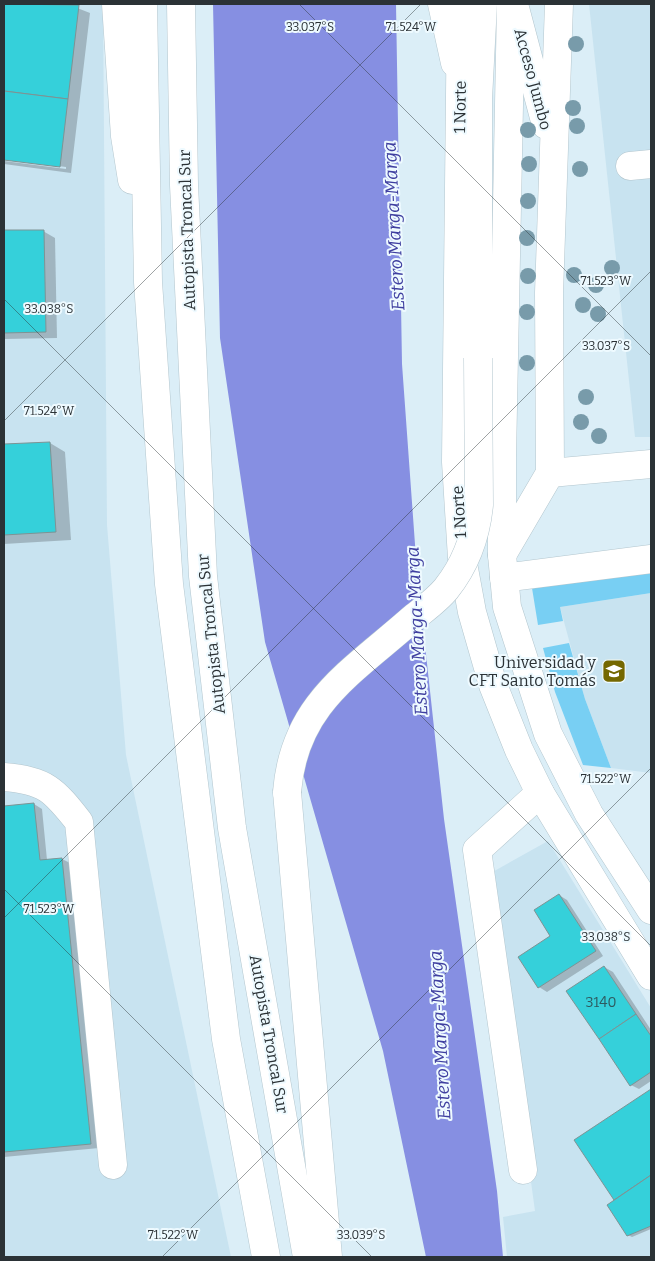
<svg xmlns="http://www.w3.org/2000/svg" width="655" height="1261" font-family="Bitter,serif">
  <rect width="100%" height="100%" fill="#dbeef7"/>
  <g fill="#c8e3f0">
    <path d="M4,4h99l4,521 19,230 105,502h-227z"/>
    <path d="M589,4h62v433h-16z"/>
    <path d="M651,593v180l-40,-5 -26,-69 -25,-92z"/>
    <path d="M548,841l103,167v249h-144l-4,-40 32,-6 -46,-337z"/>
  </g>
  <g fill="#78cff3">
    <path d="M651,570v23l-91,14 3,14 -25,4 -6,-37z"/>
    <path d="M569,643l16,56 26,69 -28,-3 -28,-73 -12,-44z"/>
  </g>
  <path fill="#868fe2" d="M213,4h183l6,360 15,208 27,247 53,372 6,66h-77l-43,-206 -118,-409 -45,-304z"/>
  <g fill="#0003">
    <path d="M4,4h63l23,9 -19,160 -67,-9v-3l62,8v-2l-62,-8z"/>
    <path d="M43,231l12,7 2,100 -53,1v-107z"/>
    <path d="M50,443l15,9 6,88 -67,4v-99z"/>
    <path d="M34,804l8,5 5,51 15,-1 8,4 29,285 -95,9v-350z"/>
    <path d="M559,895l8,5 36,56 -56,36 -8,-5 13,-50z"/>
    <path d="M604,967l9,5 38,58v51l-12,8 -8,-4z"/>
    <path d="M651,1090v139l-19,8 -4,-2 -12,-35 -40,-59z"/>
  </g>
  <g fill="#35d0da" stroke="#7e9394">
    <path d="M4,4l75,1 -11,94 -64,-8z"/>
    <path d="M4,91l64,8 -8,68 -56,-7z"/>
    <path d="M4,230h40l2,102 -42,1z"/>
    <path d="M50,442l6,90 -52,3v-91z"/>
    <path d="M34,803l6,57 22,-2 29,286 -87,8v-346z"/>
    <path d="M559,894l37,57 -58,37 -20,-31 32,-21 -16,-26z"/>
    <path d="M604,966l32,48 -37,25 -33,-48z"/>
    <path d="M636,1014l15,22v36l-21,14 -31,-47z"/>
    <path d="M651,1089v86l-37,25 -40,-60z"/>
    <path d="M651,1175v51l-24,10 -20,-31z"/>
  </g>
  <g fill="none" stroke-linecap="round" stroke-linejoin="round">
    <g stroke="#b3c6ce" stroke-width="29">
      <g id="minor">
        <path d="M442,4l13,59"/>
        <path d="M515,8l31,117"/>
        <path d="M630,166l21,-2"/>
        <path d="M550,473l101,-9"/>
        <path d="M502,555l48,-82 -1,-180 10,-289"/>
        <path d="M504,578l147,-19"/>
        <path d="M4,777c41,3 50,13 75,45l34,343"/>
        <path d="M523,1170l-46,-320 63,-57"/>
      </g>
    </g>
    <g stroke="#b3c6ce" stroke-width="29">
      <g id="major">
        <path d="M461,4l-5,458 6,96 10,54 21,73 26,65 21,43 111,183"/>
        <path d="M511,4l-9,453v98l5,52 41,127 41,80 62,96"/>
      </g>
    </g>
    <g stroke="#b3c6ce" stroke-width="29">
      <g id="highway">
        <path d="M116,4l9,132 7,44"/>
        <path d="M143,4l5,278 21,302 57,455 40,218"/>
        <path d="M181,4l3,181 19,391 29,252 75,429"/>
        <path d="M478,358v-259l5,-95"/>
        <path d="M287,792l41,465"/>
      </g>
    </g>
    <use href="#minor" stroke="#fff" stroke-width="28"/>
    <use href="#major" stroke="#fff" stroke-width="28"/>
    <use href="#highway" stroke="#fff" stroke-width="28"/>
    <g stroke="#b3c6ce" stroke-width="29" stroke-linecap="butt">
      <path id="highway-bridge" d="M287,792c7,-88 64,-119 125,-173 11,-9 25,-19 34,-30 20,-25 30,-53 33,-84l-1,-147"/>
    </g>
    <use href="#highway-bridge" stroke="#fff" stroke-width="28"/>
  </g>
  <g fill="#789baa">
    <circle cx="576" cy="44" r="8"/>
    <circle cx="573" cy="108" r="8"/>
    <circle cx="577" cy="126" r="8"/>
    <circle cx="528" cy="130" r="8"/>
    <circle cx="529" cy="164" r="8"/>
    <circle cx="580" cy="169" r="8"/>
    <circle cx="528" cy="201" r="8"/>
    <circle cx="527" cy="238" r="8"/>
    <circle cx="612" cy="268" r="8"/>
    <circle cx="574" cy="275" r="8"/>
    <circle cx="528" cy="276" r="8"/>
    <circle cx="596" cy="285" r="8"/>
    <circle cx="583" cy="305" r="8"/>
    <circle cx="527" cy="312" r="8"/>
    <circle cx="598" cy="314" r="8"/>
    <circle cx="527" cy="363" r="8"/>
    <circle cx="586" cy="397" r="8"/>
    <circle cx="581" cy="422" r="8"/>
    <circle cx="599" cy="436" r="8"/>
  </g>
  <path fill="none" stroke="#2b3236" stroke-width="1" stroke-opacity="0.45" d="M299,4l352,352M4,299l647,647M4,421l417,-417M4,889l368,368M4,918l647,-647M162,1257l489,-489"/>
  <defs>
    <g id="university-square" transform="scale(1.25)"><rect x="-9" y="-9" width="18" height="18" rx="4" fill="#756800" stroke="#eefaff"/><path d="M0-5L7-2L0 1L-7-2ZM-4 1L0 2.5L4 1V4Q0 6-4 4Z" fill="#fff"/></g>
  </defs>
  <g fill-rule="evenodd">
    <use href="#university-square" x="614" y="671"/>
  </g>
  <g text-anchor="middle" dominant-baseline="central" stroke-width="4" stroke-linejoin="round" paint-order="stroke">
    <g font-size="14" fill="#2e5a5f">
      <text x="601" y="1002">3140</text>
    </g>
    <g font-size="16" fill="#2b3236" stroke="#eefaff">
      <text transform="translate(533 79) rotate(75)">Acceso Jumbo</text>
      <text transform="translate(460 107) rotate(-89)">1 Norte</text>
      <text transform="translate(187 230) rotate(-92)">Autopista Troncal Sur</text>
      <text transform="translate(459 512) rotate(-94)">1 Norte</text>
      <text transform="translate(211 634) rotate(-96)">Autopista Troncal Sur</text>
      <text transform="translate(269 1034) rotate(80)">Autopista Troncal Sur</text>
    </g>
    <g font-size="16" fill="#2b3236" stroke="#eefaff" text-anchor="end">
      <text x="596" y="662">Universidad y<tspan x="596" dy="18">CFT Santo Tomás</tspan></text>
    </g>
    <g font-size="18" font-style="italic" fill="#3f3fa0" stroke="#eefaff">
      <text transform="translate(394 226) rotate(-93)">Estero Marga-Marga</text>
      <text transform="translate(417 631) rotate(-93)">Estero Marga-Marga</text>
      <text transform="translate(440 1035) rotate(-93)">Estero Marga-Marga</text>
    </g>
  </g>
  <g font-size="12" text-anchor="middle" fill="#2b3236" stroke="#eefaff" stroke-width="4" stroke-linejoin="round" paint-order="stroke">
    <text x="310" y="31">33.037°S</text>
    <text x="411" y="31">71.524°W</text>
    <text x="606" y="285">71.523°W</text>
    <text x="49" y="313">33.038°S</text>
    <text x="606" y="350">33.037°S</text>
    <text x="49" y="415">71.524°W</text>
    <text x="606" y="783">71.522°W</text>
    <text x="49" y="913">71.523°W</text>
    <text x="606" y="941">33.038°S</text>
    <text x="173" y="1239">71.522°W</text>
    <text x="361" y="1239">33.039°S</text>
  </g>
  <rect width="655" height="1261" fill="none" stroke="#2b3236" stroke-width="10"/>
</svg>
